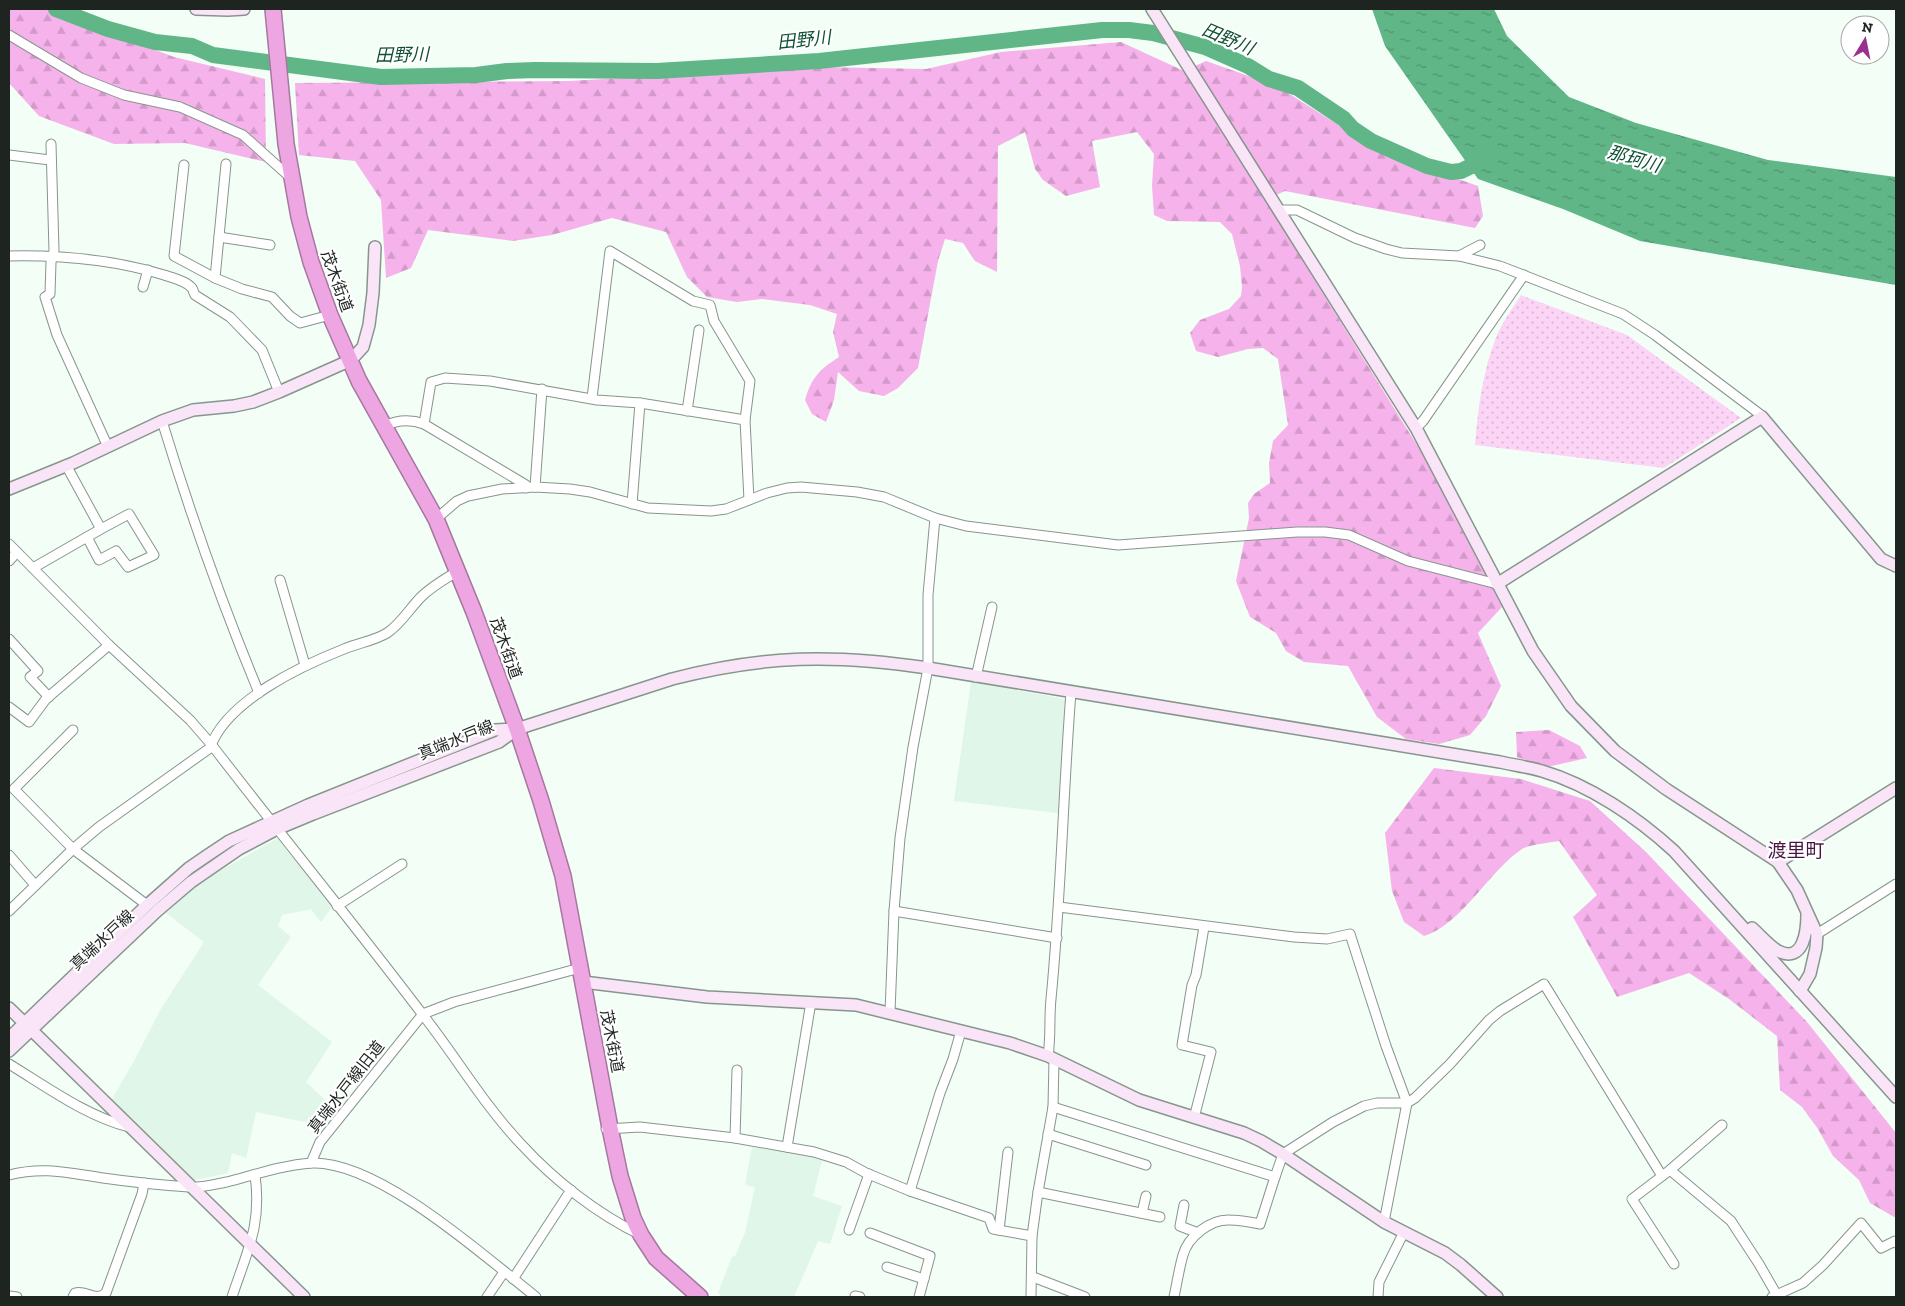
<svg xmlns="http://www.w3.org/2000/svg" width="1905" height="1306" font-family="'Zilla Slab','Noto Sans JP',serif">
  <defs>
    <pattern id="grass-dots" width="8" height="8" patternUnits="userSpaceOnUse" patternTransform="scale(1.25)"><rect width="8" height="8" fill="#fcd4f5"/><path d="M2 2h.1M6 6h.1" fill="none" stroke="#d8b6d2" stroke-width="1.8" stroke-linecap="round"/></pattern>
    <pattern id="forest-firs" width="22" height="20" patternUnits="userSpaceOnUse" patternTransform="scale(1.25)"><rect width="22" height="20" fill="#f6b2eb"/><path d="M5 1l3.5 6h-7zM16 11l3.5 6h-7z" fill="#d299c9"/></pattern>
    <pattern id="water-ripples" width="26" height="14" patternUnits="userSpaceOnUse" patternTransform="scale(1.25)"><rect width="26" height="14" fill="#61b688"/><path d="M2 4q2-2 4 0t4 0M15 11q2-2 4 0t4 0" fill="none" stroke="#4f946f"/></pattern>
  </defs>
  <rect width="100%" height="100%" fill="#f2fef6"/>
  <g fill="#dff6e8">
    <path d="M971,682l94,17 -7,114 -104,-12z"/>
    <path d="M278,838l54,69 -11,15 -10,-13 -29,6 -4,11 13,11 -33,48 74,57 -26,40 31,29 -12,15 -69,-14 -10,46 -14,-5 -4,20 -33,7 -10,-5 -74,-74 23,-40 27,-52 43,-67 -38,-29 31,-29z"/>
    <path d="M752,1147l19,3 3,-3 49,9 -10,40 29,10 -12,38 -12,-3 -24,56h-71l-5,-4 14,-36 3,-1 10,-23 10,-46 -10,-2z"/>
  </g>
  <path fill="url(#grass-dots)" d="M1521,295l106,40 114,83 -77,50 -189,-23c3,-38 8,-75 22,-110 6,-14 16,-27 24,-40z"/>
  <g fill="url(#forest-firs)">
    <path d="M9,9h38l127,48 91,22 1,83 -81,-19 -71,1 -75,-28 -30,-33z"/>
    <path d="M1121,42l63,29 22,-10 71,25 104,66 97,34 5,30 -8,12 -190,-37 -20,9 155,250 82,157 -24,26 23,53 -15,30 -16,19 -31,9 -33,-5 -29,-22 -29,-51 -44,-4 -18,-11 -10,-18 -26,-16 -14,-36 13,-63 -1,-15 6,-9 16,-11 -1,-20 4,-22 15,-16 -10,-66 -15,-11 -15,1 -30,8 -22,-6 -6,-18 10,-13 29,-11 12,-13 1,-9 -2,-21 -8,-32 -12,-12 -53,-1 -13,-6 -2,-29 2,-32 -17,-22 -45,9 8,46 -34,9 -23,-16 -8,-11 -10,-37 -27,14 -1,126 -22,-11 -12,-18 -18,-4 -7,22 -20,107 -20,20 -14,8 -25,-5 -21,-19 -4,28 -8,22 -14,-8 -7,-14c7,-23 14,-30 34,-43l-6,-25 4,-18 -27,-9 -48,-6 -25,3 -30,-5 -20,-20 -21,-45 -54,-14 -60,17 -39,6 -85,-11 -17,38 -25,10 -5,-78 -26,-39 -56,-6 -4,-72 274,-2 251,-14 106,2 75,-17z"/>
    <path d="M1549,730l31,16 7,12 -40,9 -30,-10 -1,-25z"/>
    <path d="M1434,768l87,11 69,22 56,51 161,170 89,111v85l-26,-15 -11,-23 -26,-24 -15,-27 -16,-22 -22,-17 -3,-54 -48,-37 -40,-26 -72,24 -44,-80 24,-22 -38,-54c-11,2 -28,3 -37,8 -33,22 -61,76 -98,87l-20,-14 -12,-31 -7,-58z"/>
  </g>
  <path fill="url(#water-ripples)" d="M1372,9h122l13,27 62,61 67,26 132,37 128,17v108l-256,-44 -77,-32 -85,-30 -93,-133z"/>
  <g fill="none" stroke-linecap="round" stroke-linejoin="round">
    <path stroke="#61b688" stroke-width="16" d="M56,9l52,20 47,13 37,4 21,9 168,22 95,-2 31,-4 28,-1 122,1 162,-10 283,-31h27l24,3 52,14 43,19 21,13 29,9 46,31 9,10 18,12 56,25 24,6 10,-1 29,-14"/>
    <g stroke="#87968d" stroke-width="11">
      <g id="street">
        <path d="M9,35l72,43 43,17 56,12 63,28 48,43"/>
        <path d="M51,144l3,107 -3,11 -1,32 -5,3 12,38 51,112"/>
        <path d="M9,155l41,5"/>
        <path d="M184,165l-10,91 41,22 27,11 30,8 18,19 10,7 30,-8"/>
        <path d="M1279,210h18l58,28 31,11 16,4 57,3"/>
        <path d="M219,237l51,8"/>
        <path d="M1480,245l-21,11 41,10 123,48 32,21 106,80 1,2"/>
        <path d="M9,256c52,-1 106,4 155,19 9,3 22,6 28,13 1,1 2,6 3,7l35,22 32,33 17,42"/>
        <path d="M215,278l11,-114"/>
        <path d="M143,287l5,-17"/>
        <path d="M592,398l18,-147 83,50 17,4 4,16 36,60 -5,39"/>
        <path d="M687,411l12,-81"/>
        <path d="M162,421c28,92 60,183 97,272"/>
        <path d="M424,424l7,-42 14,-4 45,3 107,19 43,3 105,17 4,80"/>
        <path d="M384,426c13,-6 26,-7 40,-2l102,61v3"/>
        <path d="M1416,428l7,-7 101,-146"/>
        <path d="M66,465l35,64 28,-15 25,41 -26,12 -12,-16 -17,9 -12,-23 14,-8"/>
        <path d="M535,487l7,-98"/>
        <path d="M632,504l8,-101"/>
        <path d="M436,519l21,-18 11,-5 34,-7 33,-2 35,2 20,3 58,16 63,3 15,-2 41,-16 20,-5 14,-1 56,5 27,5 51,21 31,8 152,19 179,-13h28l24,3 59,26 89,23"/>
        <path d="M9,544l100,101 81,75 21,24c70,91 143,180 212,271 33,42 61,90 98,129 33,36 76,70 120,91"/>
        <path d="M9,561l8,-9"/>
        <path d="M33,568l54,-31"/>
        <path d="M280,580l25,85"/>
        <path d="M9,639l29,32 -8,6 19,20"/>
        <path d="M976,677l16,-70"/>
        <path d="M9,707l20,15 17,-23 63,-54"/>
        <path d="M73,730l-59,59 59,60 74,56"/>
        <path d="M9,855l26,30"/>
        <path d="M337,906l65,-42"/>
        <path d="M1059,907l235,30 33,2 23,-5 36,112 21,57 -23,119"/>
        <path d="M9,911l64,-62 26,-22 111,-79c16,-47 91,-82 134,-99 14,-6 30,-8 43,-16 13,-8 23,-25 34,-36 11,-11 24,-18 37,-26"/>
        <path d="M894,911l163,27"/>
        <path d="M1817,934l79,-50"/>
        <path d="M890,1012l4,-101 6,-73 13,-91 15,-79v-73l7,-77"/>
        <path d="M1048,1056c3,-19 1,-38 3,-57 10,-102 12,-205 20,-307"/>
        <path d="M9,1064c38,23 77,52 120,63"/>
        <path d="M1053,1107l222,70 8,-23 50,-32 31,-16 13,-3h30l8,-5 35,-34 39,-44 11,-9 44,-27 118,192"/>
        <path d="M1194,1118l17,-66 -29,-7 10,-60 4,-10 8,-48"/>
        <path d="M606,1129l34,-2 95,11 79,14 32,10 20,11 44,18 79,27 4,11 39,7"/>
        <path d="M1048,1134l98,31"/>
        <path d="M735,1138l2,-68"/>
        <path d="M787,1147l24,-145"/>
        <path d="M311,1163l9,-21 103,-128 31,-12 126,-34"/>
        <path d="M1670,1170l61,51 28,43 19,33"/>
        <path d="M9,1175c35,-9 59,-2 94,3 28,4 57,7 86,9 12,1 26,-3 38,-5 27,-7 56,-17 85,-19 67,-2 172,93 224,134"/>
        <path d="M910,1191l30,-98 13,-34 8,-28"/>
        <path d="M1038,1192l122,25"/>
        <path d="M1184,1205l-4,21 18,7"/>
        <path d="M1142,1213l4,-17"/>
        <path d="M849,1230l20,-56"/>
        <path d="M999,1230l9,-78"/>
        <path d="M870,1233l60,23 -11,41"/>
        <path d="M1674,1264l-42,-65 38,-29 52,-45"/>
        <path d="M887,1267l37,12"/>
        <path d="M1033,1277l52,20"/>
        <path d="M513,1279l58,-89"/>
        <path d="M9,1296l8,1"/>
        <path d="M855,1296l5,1"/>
        <path d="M73,1297l2,-4c12,-3 20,9 31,0l36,-99 2,-11"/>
        <path d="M232,1297c15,-46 30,-71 23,-122"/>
        <path d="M487,1297l17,-25"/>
        <path d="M1031,1297l1,-61 6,-44 15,-85 1,-48"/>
        <path d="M1174,1297c3,-14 5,-28 9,-42 5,-18 27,-36 47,-35 10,0 20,2 30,4l15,-47"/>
        <path d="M1378,1297l1,-15 25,-50"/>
        <path d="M1772,1297l31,-14 20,-18 38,-42 20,25 14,-7 1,2"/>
      </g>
    </g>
    <g stroke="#87968d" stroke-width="14">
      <g id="secondary">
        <path d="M196,9l32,1 16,-1"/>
        <path d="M1152,9l264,419 117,223 38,55 44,45 51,38 112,73 19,28 20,44 -1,14 -6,26 -10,17"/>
        <path d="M9,489l64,-26 89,-42 31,-11 41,-4 19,-4 26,-10 72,-32 12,-13 6,-22 4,-32 2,-46"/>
        <path d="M1497,584l265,-167 119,142 15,7"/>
        <path d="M1778,862l118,-74"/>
        <path d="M1752,928c8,7 17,18 26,23 26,13 29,-21 29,-37"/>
        <path d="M583,982l124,15 149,8 154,38 38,13 91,44 105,33 17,8 22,13 101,68 61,31 16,12 36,32"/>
        <path d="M9,1008l295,289"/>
        <path d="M9,1038l136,-131 44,-39 19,-13 21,-14 79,-36 187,-75 22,-1 155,-50c93,-24 162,-25 256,-11l572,94c14,3 28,5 42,9 48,14 96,47 132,80l222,246"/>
        <path d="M9,1051l148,-140 34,-29 48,-33 38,-20 36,-15 186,-72 18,-13"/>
      </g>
    </g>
    <g stroke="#a5789f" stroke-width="18">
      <path id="highway" d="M273,9l13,135 13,73 12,45 19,53 29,66 77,138 38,93 43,117 24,72 22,75 47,252 10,48 13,42 8,17 15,23 44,39"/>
    </g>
    <use href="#street" stroke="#fff" stroke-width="9"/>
    <use href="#secondary" stroke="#fae4f7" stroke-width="11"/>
    <use href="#highway" stroke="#eea6e3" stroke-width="15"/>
  </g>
  <g text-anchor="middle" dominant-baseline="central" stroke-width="4.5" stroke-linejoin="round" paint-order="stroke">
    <g font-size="16" fill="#1e2420" stroke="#fff">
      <text transform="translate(337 281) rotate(70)">茂木街道</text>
      <text transform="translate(506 648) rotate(70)">茂木街道</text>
      <text transform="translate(456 740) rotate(-22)">真端水戸線</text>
      <text transform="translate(102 940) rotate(-43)">真端水戸線</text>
      <text transform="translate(612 1041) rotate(79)">茂木街道</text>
      <text transform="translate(346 1087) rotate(-52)">真端水戸線旧道</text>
    </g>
    <g font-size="18" font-style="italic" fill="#0e5133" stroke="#fff">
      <text transform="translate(1228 39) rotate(23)">田野川</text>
      <text transform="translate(804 40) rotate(-6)">田野川</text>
      <text transform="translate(402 55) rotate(-1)">田野川</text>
      <text transform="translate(1634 159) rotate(16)">那珂川</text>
    </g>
    <g font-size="19" fill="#491644" stroke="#fff">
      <text x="1796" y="850">渡里町</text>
    </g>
  </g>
  <rect width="1905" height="1306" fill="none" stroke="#1e2420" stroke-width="20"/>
  <g transform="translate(1865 40) rotate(10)"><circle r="24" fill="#ffffff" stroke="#a5a7a6"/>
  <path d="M0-4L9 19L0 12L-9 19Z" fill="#9b2f90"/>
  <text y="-8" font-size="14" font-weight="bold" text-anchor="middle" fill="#1e2420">N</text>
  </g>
</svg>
